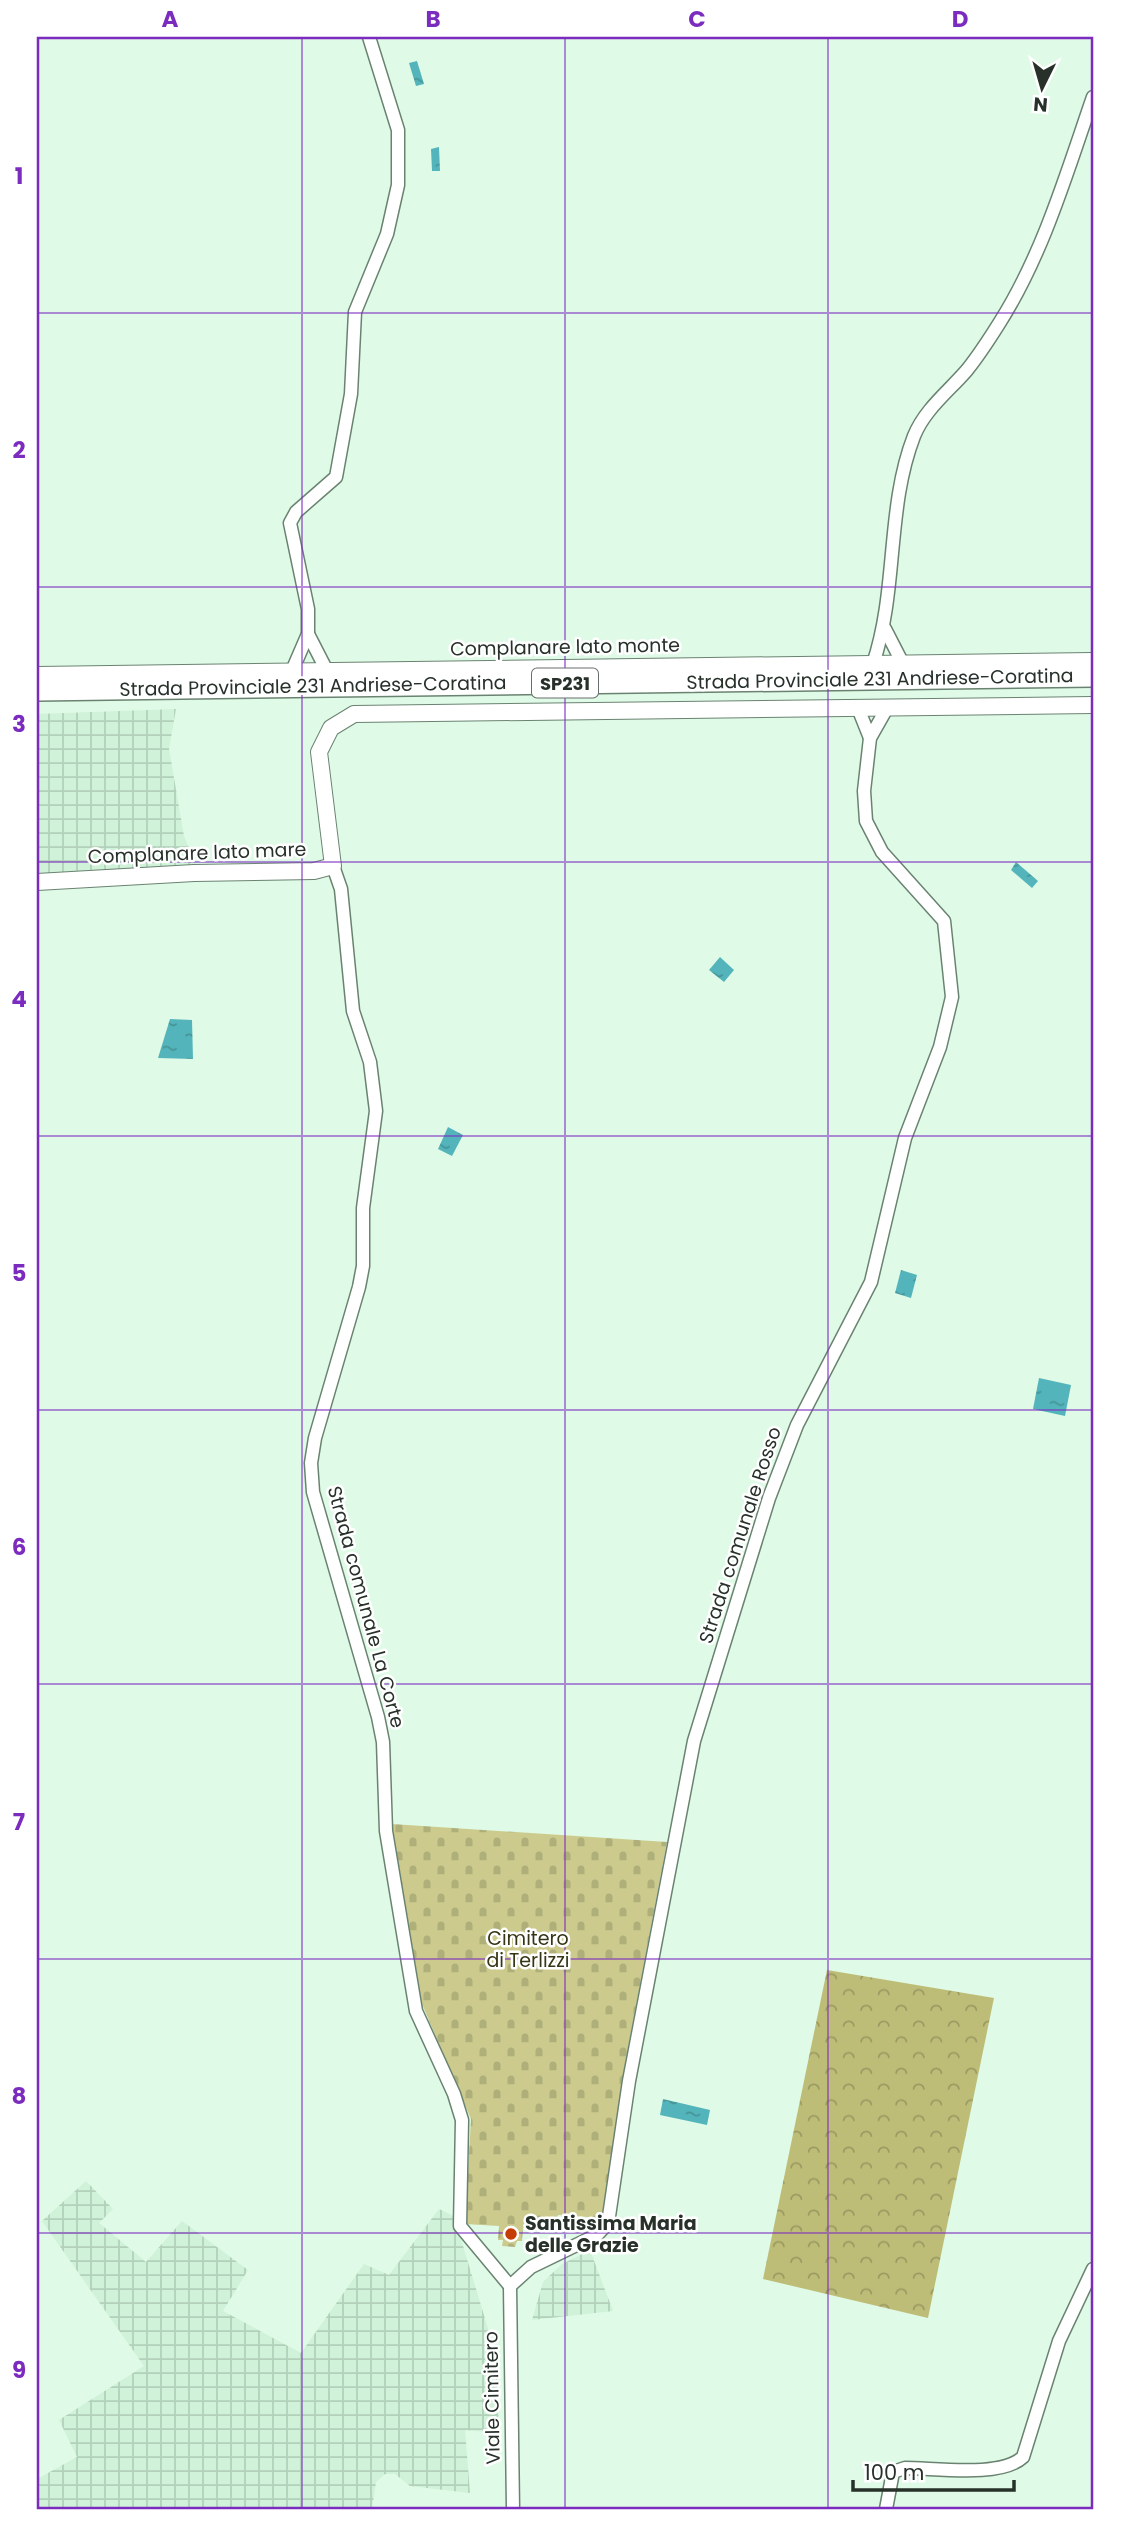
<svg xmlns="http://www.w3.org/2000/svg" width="1130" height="2546" font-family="Poppins,sans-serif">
  <defs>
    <pattern id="industrial-grid" width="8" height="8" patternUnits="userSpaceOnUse" patternTransform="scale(1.75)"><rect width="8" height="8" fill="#cff2d9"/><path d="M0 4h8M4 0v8" fill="none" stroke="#b2d0ba"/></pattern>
    <pattern id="forest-crowns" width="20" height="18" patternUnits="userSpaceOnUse" patternTransform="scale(1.75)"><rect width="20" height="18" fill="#bebd77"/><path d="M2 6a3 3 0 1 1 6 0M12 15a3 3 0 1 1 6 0" fill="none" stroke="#9a9a62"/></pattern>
    <pattern id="cemetery-stones" width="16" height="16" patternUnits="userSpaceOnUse" patternTransform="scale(1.75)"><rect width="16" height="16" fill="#cccb8d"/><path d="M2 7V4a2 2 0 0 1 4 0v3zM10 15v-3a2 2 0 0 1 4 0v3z" fill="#afaf7a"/></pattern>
    <pattern id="water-ripples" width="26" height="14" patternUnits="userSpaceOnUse" patternTransform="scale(1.75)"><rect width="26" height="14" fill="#53b5bb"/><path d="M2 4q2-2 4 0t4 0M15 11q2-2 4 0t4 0" fill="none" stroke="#459498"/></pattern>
  </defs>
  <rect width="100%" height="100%" fill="#dffae6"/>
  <g fill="url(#industrial-grid)">
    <path d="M176,709l-7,40 15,87 13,31 -160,8v-161z"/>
    <path d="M86,2181l27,28 -14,14 47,39 36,-41 66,49 -25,41 78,42 63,-89 25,11 50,-66 15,7 42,139 3,78 -34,-3 5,63 -60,-7 -15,-12h-10l-9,8 -4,27h-335v-30l40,-22 -18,-37 85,-54 -102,-145z"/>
    <path d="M590,2250l23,61 -81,9 11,-38 19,-18z"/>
  </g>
  <path fill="url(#forest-crowns)" d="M827,1970l167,28 -66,320 -165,-39z"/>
  <path fill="url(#cemetery-stones)" d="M392,1824l275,18 -41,216 -24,160 -44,-3 -2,15 -33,-2 -1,13h-5l-2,6 -13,-1 1,-6h-5l1,-14 -34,-2 6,-105 -49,-115z"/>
  <g fill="url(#water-ripples)">
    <path d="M417,61l7,23 -8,2 -7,-23z"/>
    <path d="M439,147l1,24h-8l-1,-22z"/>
    <path d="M1016,862l22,19 -6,7 -21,-18z"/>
    <path d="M720,957l14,13 -10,12 -15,-12z"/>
    <path d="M170,1019l22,1 1,39 -35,-1z"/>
    <path d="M448,1127l15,8 -11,21 -14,-7z"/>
    <path d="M901,1270l16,5 -6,23 -16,-5z"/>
    <path d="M1039,1378l32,7 -6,31 -32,-7z"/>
    <path d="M663,2099l47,11 -3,15 -47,-10z"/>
  </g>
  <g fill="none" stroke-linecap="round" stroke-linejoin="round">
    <g stroke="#6a8371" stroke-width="15">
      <g id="minor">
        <path d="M885,629l18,35"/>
        <path d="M308,634l19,37"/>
        <path d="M873,664c25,-74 13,-156 41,-228 11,-27 35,-45 53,-66 12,-15 23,-32 33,-48 43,-68 67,-150 93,-225"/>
        <path d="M292,671l16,-37v-25l-18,-86 6,-11 40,-35 15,-83 4,-82 32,-78 11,-49v-55l-29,-93"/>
        <path d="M858,708l12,30"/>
        <path d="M333,866l8,23 12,122 17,51 6,49 -13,97v58l-4,21 -44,151 -4,25 2,29 65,225 5,25 3,89 30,180 38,83 8,26 -2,106 50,60"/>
        <path d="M510,2286l21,-19 66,-32 11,-12 21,-142 65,-340 75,-243 28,-73 74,-143 34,-144 35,-91 12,-50 -8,-76 -62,-69 -16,-31 -2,-30 6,-53 17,-30"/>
        <path d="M510,2286l3,223"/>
        <path d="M886,2509l7,-37 12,-4c30,0 96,10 118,-11l36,-116 34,-72"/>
      </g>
    </g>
    <g stroke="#6a8371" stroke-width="18">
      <g id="tertiary">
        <path d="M37,675l1056,-14"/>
        <path d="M37,882l157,-9 120,-2 19,-5 -14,-114 12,-24 23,-14 739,-9"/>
      </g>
    </g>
    <g stroke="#6a8371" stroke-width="24">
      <path id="trunk" d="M37,690l1056,-14"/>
    </g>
    <use href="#minor" stroke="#fff" stroke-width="12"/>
    <use href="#tertiary" stroke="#fff" stroke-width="16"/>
    <use href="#trunk" stroke="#fff" stroke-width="21"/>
  </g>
  <path fill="none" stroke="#7b2cbf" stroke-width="2" stroke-opacity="0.55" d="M302,37v2472M565,37v2472M828,37v2472M37,313h1056M37,587h1056M37,862h1056M37,1136h1056M37,1410h1056M37,1684h1056M37,1959h1056M37,2233h1056"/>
  <circle fill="#c43d04" stroke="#fff" stroke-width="2.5" cx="511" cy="2234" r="7"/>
  <g text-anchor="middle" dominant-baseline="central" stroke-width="5" stroke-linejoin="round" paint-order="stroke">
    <rect fill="#fff" stroke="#686f6a" stroke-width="2" x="532" y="668.5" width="66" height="29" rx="5"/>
    <g font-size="18" font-weight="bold" fill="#27312a">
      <text x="565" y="683">SP231</text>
    </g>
    <g font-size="19" fill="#27312a" stroke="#fff">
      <text transform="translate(565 647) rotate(-1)">Complanare lato monte</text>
      <text transform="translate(880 679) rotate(-1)">Strada Provinciale 231 Andriese-Coratina</text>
      <text transform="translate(313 686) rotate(-1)">Strada Provinciale 231 Andriese-Coratina</text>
      <text transform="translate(197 853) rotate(-2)">Complanare lato mare</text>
      <text transform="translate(740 1535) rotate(-72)">Strada comunale Rosso</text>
      <text transform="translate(366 1607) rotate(75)">Strada comunale La Corte</text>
      <text transform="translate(492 2398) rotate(-91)">Viale Cimitero</text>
    </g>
    <g font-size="19" fill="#363516" stroke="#fff">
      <text x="528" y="1938">Cimitero<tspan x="528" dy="22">di Terlizzi</tspan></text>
    </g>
    <g font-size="19" font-weight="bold" fill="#27312a" stroke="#fff" text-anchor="start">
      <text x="525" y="2223">Santissima Maria<tspan x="525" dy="22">delle Grazie</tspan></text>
    </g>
  </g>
  <rect width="1130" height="2546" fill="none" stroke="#ffffff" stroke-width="77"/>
  <g transform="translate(1042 88) rotate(185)" stroke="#ffffff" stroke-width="5" paint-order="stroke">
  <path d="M0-5L12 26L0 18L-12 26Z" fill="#27312a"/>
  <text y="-10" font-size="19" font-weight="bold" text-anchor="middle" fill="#27312a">N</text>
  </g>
  <path d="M853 2480v10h161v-10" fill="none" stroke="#27312a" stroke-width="3.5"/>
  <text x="864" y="2480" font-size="21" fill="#27312a" stroke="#ffffff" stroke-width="5" paint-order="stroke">100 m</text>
  <rect x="38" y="38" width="1054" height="2470" fill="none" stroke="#7b2cbf" stroke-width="2.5"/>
  <g font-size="23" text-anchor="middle" font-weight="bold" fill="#7b2cbf">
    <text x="170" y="27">A</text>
    <text x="433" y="27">B</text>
    <text x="697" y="27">C</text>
    <text x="960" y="27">D</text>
    <text x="19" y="184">1</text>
    <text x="19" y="458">2</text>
    <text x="19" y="732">3</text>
    <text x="19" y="1007">4</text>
    <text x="19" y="1281">5</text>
    <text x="19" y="1555">6</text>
    <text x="19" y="1830">7</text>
    <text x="19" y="2104">8</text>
    <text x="19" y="2378">9</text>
  </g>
</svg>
